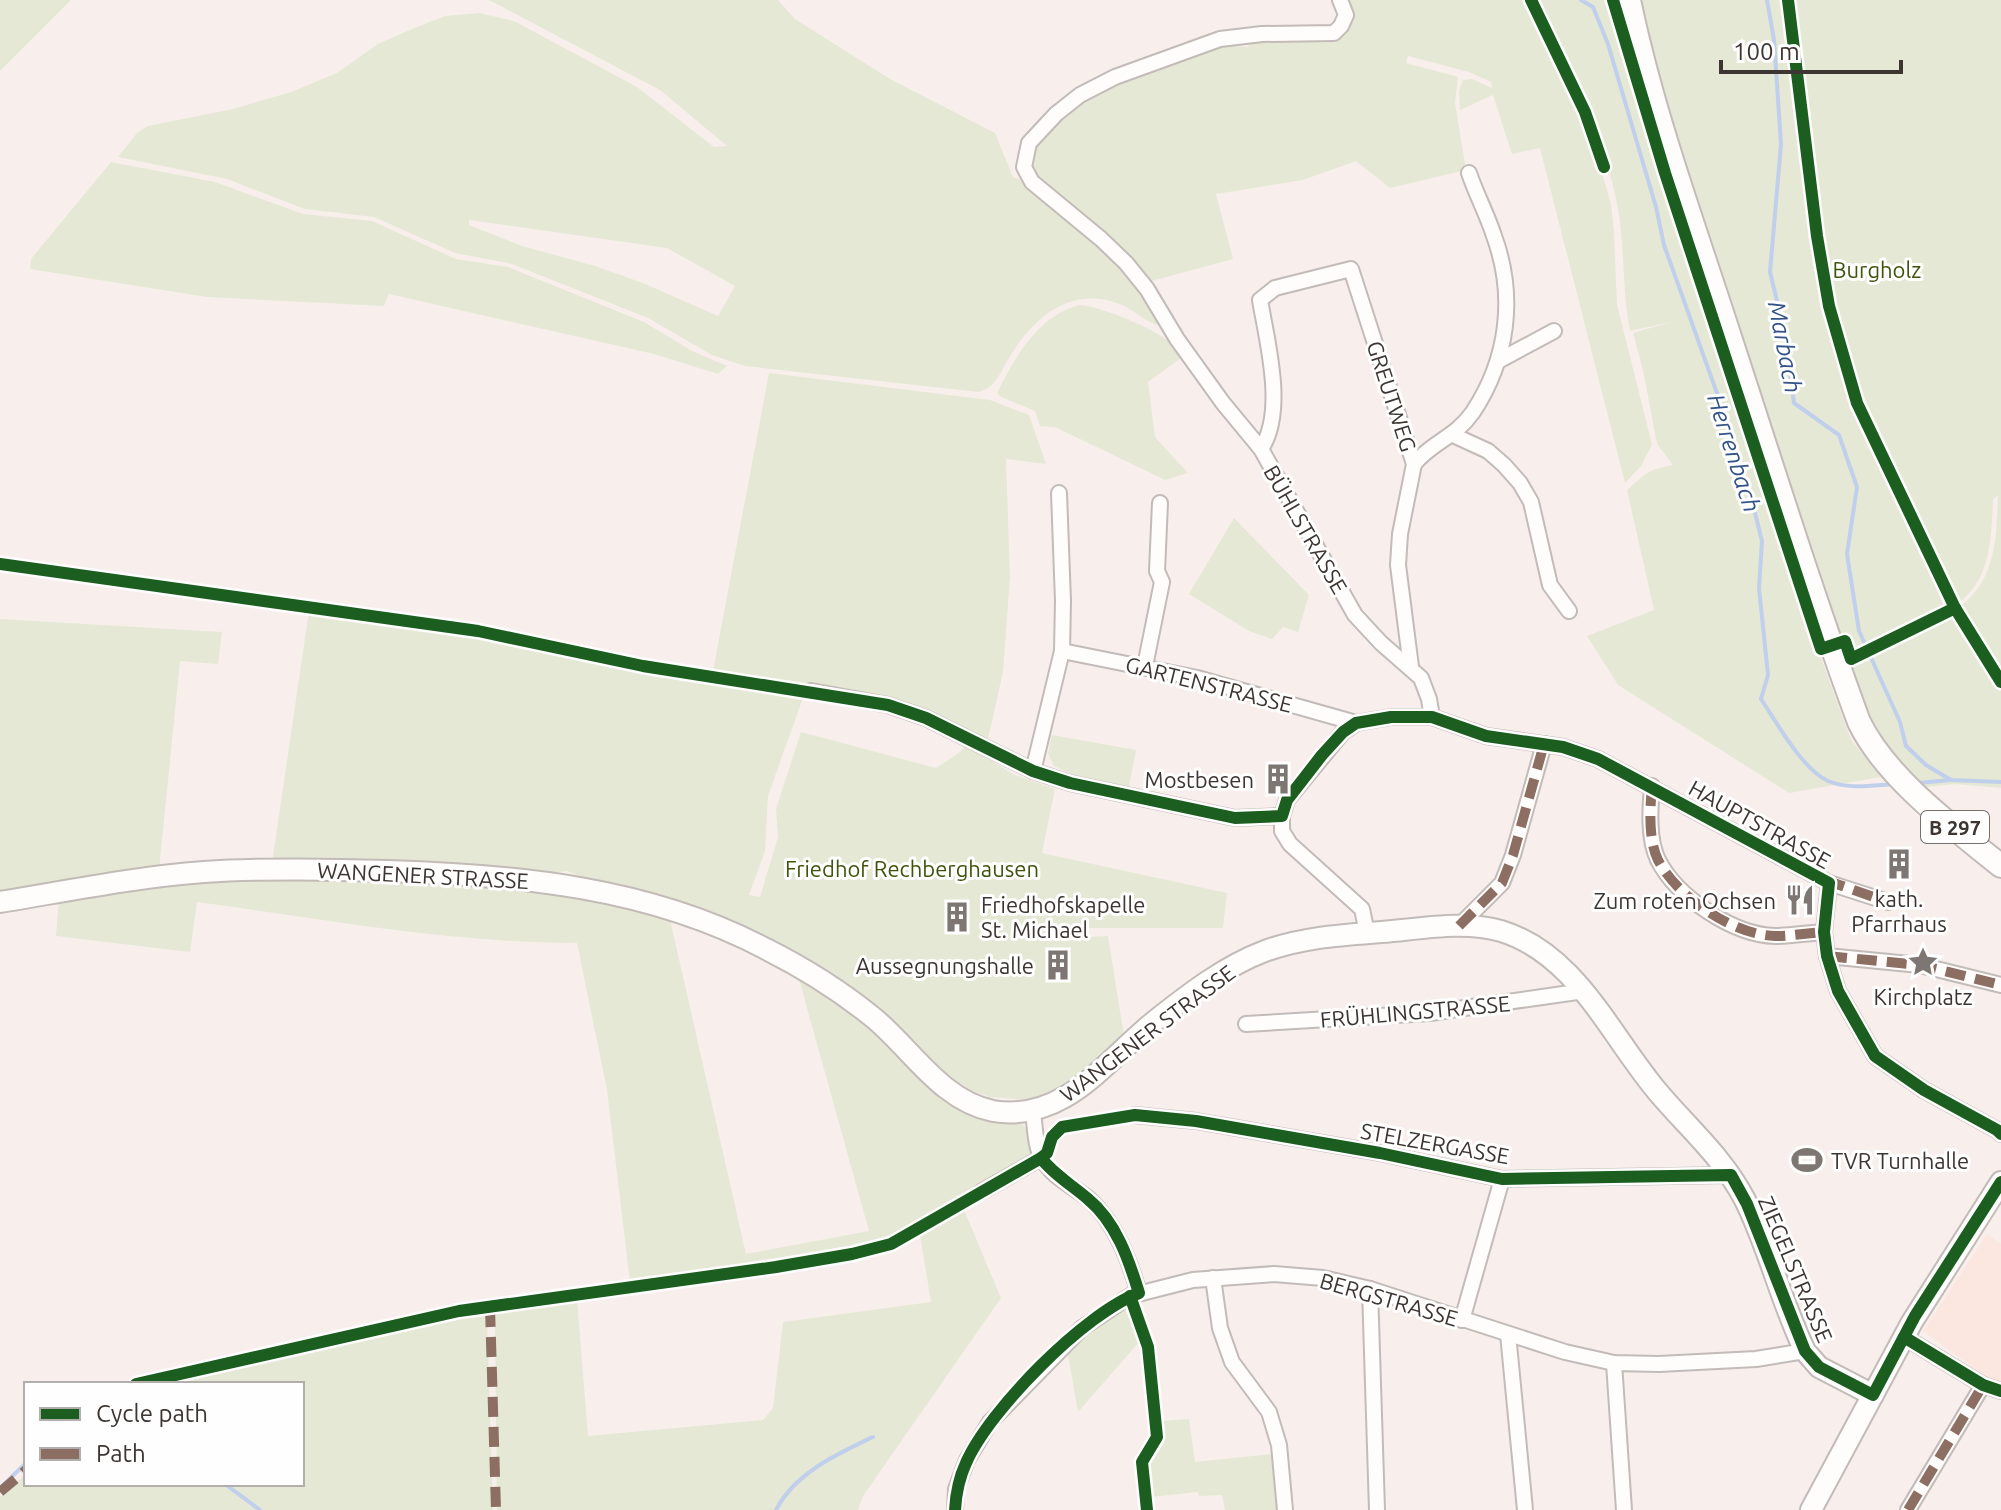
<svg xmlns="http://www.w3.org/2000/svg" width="2001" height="1510" font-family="Ubuntu,sans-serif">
  <rect width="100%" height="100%" fill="#f8efec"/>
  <path fill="#fbe7e0" d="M1987,1234l14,10v137l-12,-2 -66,-48z"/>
  <g fill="#e5e8d4" fill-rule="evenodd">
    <path d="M0,0h71l-71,71z"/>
    <path d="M489,0h289l17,19 95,60 105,54 18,44 9,3 78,61 25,26 34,54 -2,4c-12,-4 -21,-13 -33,-19 -52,-23 -91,11 -117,55 -7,13 -12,26 -28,31l-234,-26 -33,-11 -64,-37 -136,-54 -57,-11 -81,-36 -69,-8 -78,-30 -109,-22 19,-24 11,-7 85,-17 58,-17 46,-19 41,-29 34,-15 33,-13 34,-3 35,8 123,66 77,60 13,-1 -67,-56zM469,220l198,28 68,38 -17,30 -75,-33 -48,-17 -73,-20 -53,-21z"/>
    <path d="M1343,0h182l12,18 31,65 23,53 11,37 9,31 3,28 3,73 35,140 -11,21 -16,17 -85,-335 -28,6 -19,-59 -33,15 -1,-19 4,-11 9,-1 20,9 -1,-6 -22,-10 -61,-16 -2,7 52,14 -3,26 11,67 -76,18 -34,-27 -53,19 -87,14 17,65 -85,23 -100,-92 -16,-19 -2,-11 2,-12 40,-41 50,-27 99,-35 27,2 3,-7 82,-4z"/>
    <path d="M1534,0h71l209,639 37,101 30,37 -92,16 -171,-108 -31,-49 67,-26 -27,-120c20,-17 19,-20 46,-25l-16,-21 -14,-74 -10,-37 38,-11 -41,9c-8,-40 -5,-81 -12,-122 -12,-71 -53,-144 -84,-209z"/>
    <path d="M1637,0h364v682l-44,-73c40,-29 39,-69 41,-114l-5,5c-2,40 -2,85 -41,107l49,77v104l-46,-4 -29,3c-36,-31 -56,-67 -73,-111l-179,-535z"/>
    <path d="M111,162l104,20 88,32 69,7 84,38 52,8 136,55 48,29 35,15 -9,8 -64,-20 -265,-60 -5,12 -177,-9 -177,-28 1,-10z"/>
    <path d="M1081,305c23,3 70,22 89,37 5,4 8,11 11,16l-33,24 7,55 33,36 -23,7 -110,-53 -15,-1 -5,-15 -36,-15 -2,-3c17,-35 43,-80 84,-88z"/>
    <path d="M769,373l221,27 39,15 17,49 -40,-5 4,118 -7,95 -15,67 -78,-34 -46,-10 -151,-24z"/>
    <path d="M1234,518l75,77 -11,37 -15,-5 -11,12 -23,-8 -60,-37z"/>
    <path d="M309,611l171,24 324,60 -36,101 -3,55 -16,44 11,2 18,-60 -2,-28 25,-77 135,36 24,-16 5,-7 50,30 40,14 -13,64 185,40 -4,35h-153l1,10 37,-2 16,100 -57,49 -19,10 -17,5 -41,-3 -17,-6 -28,-17 -97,-83 -281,-120 -31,4 -264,-12z"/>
    <path d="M0,619l222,13 -4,32 -38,-3 -21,209 -159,27z"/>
    <path d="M1052,735l84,15 -7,37 -57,-13 -18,-8 -6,-13z"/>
    <path d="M327,875l203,11 139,29 77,339 123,-23 -72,-259 81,60 134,89 11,4c5,8 12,20 9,30 -43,27 -86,60 -133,81 -19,8 -40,12 -60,17l-209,29 -23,-192 -30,-147c-127,0 -254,-24 -380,-41l-7,50 -134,-16 3,-38 81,-13z"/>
    <path d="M964,1210l37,88 -138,198 -5,14h-361l-2,-188v-9l7,-5 75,-9 11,137 175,-16 10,-12 10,-86 148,-20 -11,-67z"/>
    <path d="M479,1310l8,7 6,193h-493v-13l26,-23v10h276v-100h-155z"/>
    <path d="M1126,1310l14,31 -62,71 -10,-57 26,-27z"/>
    <path d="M1189,1419l6,43 77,-8 5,56h-52l-3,-15 -23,1 -1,-4 -48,5 -2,-29 16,-25 -2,-22z"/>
  </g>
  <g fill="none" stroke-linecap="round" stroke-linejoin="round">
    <g stroke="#c0cfec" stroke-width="4">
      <path d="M1581,0l12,7 15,37 48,163 8,38 69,193 7,37 12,26 10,40 -3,47 9,87 -7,24c16,24 41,70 67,82 21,9 46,4 68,3"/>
      <path d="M1767,0l7,40 7,104 -11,128 14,58 10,73 45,32 18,52 -10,67 12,77 41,91 6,24 20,19 25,15 50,2"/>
      <path d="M1917,783l34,-3"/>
      <path d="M225,1484l35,26"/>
      <path d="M0,1488l26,-25"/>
      <path d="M776,1510c19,-37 61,-56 97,-73"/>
    </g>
    <g stroke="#c3bbb8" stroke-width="18">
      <g id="street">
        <path d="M1340,0l6,15 -5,11 -7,7 -72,1 -42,5 -105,38 -35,18 -24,19 -27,29 -5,24 8,15 69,57 25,24 21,26 30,50 46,64 38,46 94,166 26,28 40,35 8,21 3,18"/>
        <path d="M1500,360l54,-29"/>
        <path d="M1453,435l35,16 16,14 16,18 11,19 19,83 19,26"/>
        <path d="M1261,449c25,-38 6,-107 -1,-149l15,-12 76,-19 63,195 -14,70 -2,31 13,102"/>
        <path d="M1414,464c19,-23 41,-26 59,-52 35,-53 43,-116 21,-176 -7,-22 -18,-42 -25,-63"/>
        <path d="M1062,651l135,27 159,45"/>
        <path d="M1145,666l17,-84 -5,-11 3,-68"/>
        <path d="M811,691l77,14 38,13 107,53 37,12 165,35 47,-2"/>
        <path d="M1033,771l29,-120 1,-50 -4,-108"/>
        <path d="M1652,786c-2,23 -4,53 6,74 19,37 75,75 117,76 16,0 33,-3 49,-4"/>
        <path d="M1829,883l-5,49 3,24 11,35 37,65 49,34 73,40 4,4"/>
        <path d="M1459,926l43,-43 11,-28 31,-111"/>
        <path d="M1367,933l-5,-24 -72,-65 -8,-13v-15l5,-16 56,-68 13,-9 35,-6h41l54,19 77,11 35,12 231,124 59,19"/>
        <path d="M1827,956l93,9 81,20"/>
        <path d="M1246,1024l184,-11 154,-22"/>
        <path d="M1033,1112c2,14 2,36 10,48 10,18 32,27 47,40 26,24 39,60 49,93"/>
        <path d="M1135,1115l61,6 184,32 122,26 229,-4"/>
        <path d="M981,1192l60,-34"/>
        <path d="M1213,1278l7,50 12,34 37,50 10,33 6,65"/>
        <path d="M1370,1289l7,221"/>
        <path d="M1462,1320l40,-141"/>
        <path d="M1508,1334l17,176"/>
        <path d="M1904,1337l79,48 18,6"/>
        <path d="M1614,1363l10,147"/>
        <path d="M955,1510l1,-21 11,-29 23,-38 92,-94 48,-32 63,-16 81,-6 49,4 47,11 195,63 49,11 45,1 97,-5 49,-8"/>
        <path d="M1908,1510l75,-125"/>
      </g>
    </g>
    <g stroke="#c3bbb8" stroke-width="24">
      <g id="secondary">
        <path d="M0,902c67,-11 136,-25 204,-30 61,-4 122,-3 184,-1 129,4 261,16 378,78 38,19 76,43 109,70 37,31 67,82 118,92 72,12 113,-51 163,-91 33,-26 69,-54 109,-69 38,-14 78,-16 117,-19 38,-3 82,-12 119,-1 75,23 109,104 156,160 30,36 66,66 88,109 24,48 36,102 60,151l14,16 54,28"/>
        <path d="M1811,1510l101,-188 89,-140"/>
      </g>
    </g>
    <g stroke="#c3bbb8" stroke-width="26">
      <path id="primary" d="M1629,0c24,115 65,225 101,337 42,128 82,258 129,385 27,56 94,105 142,144"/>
    </g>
    <use href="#street" stroke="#fefdfc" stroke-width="14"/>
    <use href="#secondary" stroke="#fefdfc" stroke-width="20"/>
    <use href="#primary" stroke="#fefdfc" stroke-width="22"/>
    <g stroke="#8d6e63" stroke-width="10" stroke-dasharray="20 10" stroke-linecap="butt">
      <path d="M1652,786c-2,23 -4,53 6,74 19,37 75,75 117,76 16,0 33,-3 49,-4"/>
      <path d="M1825,880l63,22"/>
      <path d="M1459,926l43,-43 11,-28 31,-111 5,1"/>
      <path d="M1827,956l93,9 81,20"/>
      <path d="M490,1307l6,203"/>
      <path d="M0,1492l26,-22"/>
      <path d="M1908,1510l75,-125"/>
    </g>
    <g stroke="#fefefe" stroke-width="17">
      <g id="cycleway">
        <path d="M1531,0l54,112 19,55"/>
        <path d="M1613,0l52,173 156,476 24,-8 6,18 104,-51"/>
        <path d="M1788,0l29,236 12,70 28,97 98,205 46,74"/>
        <path d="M0,564l478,67 165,35 245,39 38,13 107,53 37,12 165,35 47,-2 5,-16 35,-45 21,-23 13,-9 35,-6h41l54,19 77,11 35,12 231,124 -5,49 3,24 11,35 37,65 49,34 73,40 4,4"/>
        <path d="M1130,1296l18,51 9,90 -15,25 5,48"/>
        <path d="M1904,1337l79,48 18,6"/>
        <path d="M136,1384l323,-73 317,-44 76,-13 39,-10 150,-86 6,-5 5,-16 10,-10 73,-12 61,6 184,32 122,26 229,-4 16,29 58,147 14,16 54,28 42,-79 86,-134"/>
        <path d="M955,1510c1,-17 4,-32 11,-47 23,-53 119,-150 173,-170 -10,-33 -23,-71 -51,-94 -16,-14 -34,-24 -47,-41"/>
      </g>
    </g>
    <use href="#cycleway" stroke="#1b5e20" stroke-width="12"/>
  </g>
  <defs>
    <g id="building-bare" transform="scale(2.4)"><path d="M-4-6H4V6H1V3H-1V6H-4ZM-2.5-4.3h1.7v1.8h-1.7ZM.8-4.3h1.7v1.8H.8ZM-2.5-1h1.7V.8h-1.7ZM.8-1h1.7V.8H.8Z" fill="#7e7672" stroke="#fefefe" stroke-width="2.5" paint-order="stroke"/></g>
    <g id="restaurant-bare" transform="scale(2.4)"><path d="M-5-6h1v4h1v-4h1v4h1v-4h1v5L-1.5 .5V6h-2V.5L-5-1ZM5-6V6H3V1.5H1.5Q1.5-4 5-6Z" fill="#7e7672" stroke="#fefefe" stroke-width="2.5" paint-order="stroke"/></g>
    <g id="sight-bare" transform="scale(2.4)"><path d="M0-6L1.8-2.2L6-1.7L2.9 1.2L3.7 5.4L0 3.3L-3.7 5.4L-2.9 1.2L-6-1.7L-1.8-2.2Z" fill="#7e7672" stroke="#fefefe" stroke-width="2.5" paint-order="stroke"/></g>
    <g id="stadium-bare" transform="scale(2.4)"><path d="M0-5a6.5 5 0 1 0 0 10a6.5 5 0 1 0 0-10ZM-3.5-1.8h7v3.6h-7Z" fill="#7e7672" stroke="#fefefe" stroke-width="2.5" paint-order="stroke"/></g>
  </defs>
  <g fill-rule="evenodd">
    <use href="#building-bare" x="1278" y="779"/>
    <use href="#building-bare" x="1899" y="864"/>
    <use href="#restaurant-bare" x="1800" y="900"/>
    <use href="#building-bare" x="957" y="917"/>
    <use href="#sight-bare" x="1923" y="962"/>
    <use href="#building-bare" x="1058" y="965"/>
    <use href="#stadium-bare" x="1807" y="1160"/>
  </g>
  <g text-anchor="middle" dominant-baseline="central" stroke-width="6" stroke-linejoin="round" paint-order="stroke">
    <rect fill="#fefefe" stroke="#77716e" stroke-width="2" x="1921" y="811" width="68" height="32" rx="6"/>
    <g font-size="20" font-weight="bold" fill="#3d3531">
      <text x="1955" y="827">B 297</text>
    </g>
    <g font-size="22" fill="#3e530b" stroke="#fefefe">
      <text x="1877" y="269">Burgholz</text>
      <text x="912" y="868">Friedhof Rechberghausen</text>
    </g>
    <g font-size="22" fill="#3d3531" stroke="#fefefe">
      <text transform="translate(1392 396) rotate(72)">GREUTWEG</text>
      <text transform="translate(1306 529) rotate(60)">BÜHLSTRASSE</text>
      <text transform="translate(1209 684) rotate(14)">GARTENSTRASSE</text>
      <text transform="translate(1760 824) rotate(29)">HAUPTSTRASSE</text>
      <text transform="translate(423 875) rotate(3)">WANGENER STRASSE</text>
      <text transform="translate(1415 1011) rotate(-5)">FRÜHLINGSTRASSE</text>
      <text transform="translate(1147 1033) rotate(-37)">WANGENER STRASSE</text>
      <text transform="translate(1435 1143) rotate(10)">STELZERGASSE</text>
      <text transform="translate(1796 1269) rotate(67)">ZIEGELSTRASSE</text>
      <text transform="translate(1389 1299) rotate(16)">BERGSTRASSE</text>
    </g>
    <g font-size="22" fill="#3d3531" stroke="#fefefe" text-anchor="end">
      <text x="1254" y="779">Mostbesen</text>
      <text x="1899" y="898" text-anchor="middle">kath.<tspan x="1899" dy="25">Pfarrhaus</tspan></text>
      <text x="1776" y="900">Zum roten Ochsen</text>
      <text x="981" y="904" text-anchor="start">Friedhofskapelle<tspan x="981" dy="25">St. Michael</tspan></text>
      <text x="1034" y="965">Aussegnungshalle</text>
      <text x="1923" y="996" text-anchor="middle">Kirchplatz</text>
      <text x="1831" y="1160" text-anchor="start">TVR Turnhalle</text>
    </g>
    <g font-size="24" font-style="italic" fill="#335389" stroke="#fefefe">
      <text transform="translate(1785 347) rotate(79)">Marbach</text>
      <text transform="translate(1734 453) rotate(72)">Herrenbach</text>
    </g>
  </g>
  <rect x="24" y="1382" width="280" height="104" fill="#fefefe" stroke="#b1aeac" stroke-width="2"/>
  <rect x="40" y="1408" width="40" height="12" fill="#1b5e20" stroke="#b1aeac" stroke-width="2"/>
  <text x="96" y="1422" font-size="24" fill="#3d3531">Cycle path</text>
  <rect x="40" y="1448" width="40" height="12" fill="#8d6e63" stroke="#b1aeac" stroke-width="2"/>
  <text x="96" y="1462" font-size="24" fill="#3d3531">Path</text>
  <path d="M1721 60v12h180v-12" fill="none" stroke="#3d3531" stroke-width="4"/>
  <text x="1733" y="60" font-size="24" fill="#3d3531" stroke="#fefefe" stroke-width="6" paint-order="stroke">100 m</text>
</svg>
